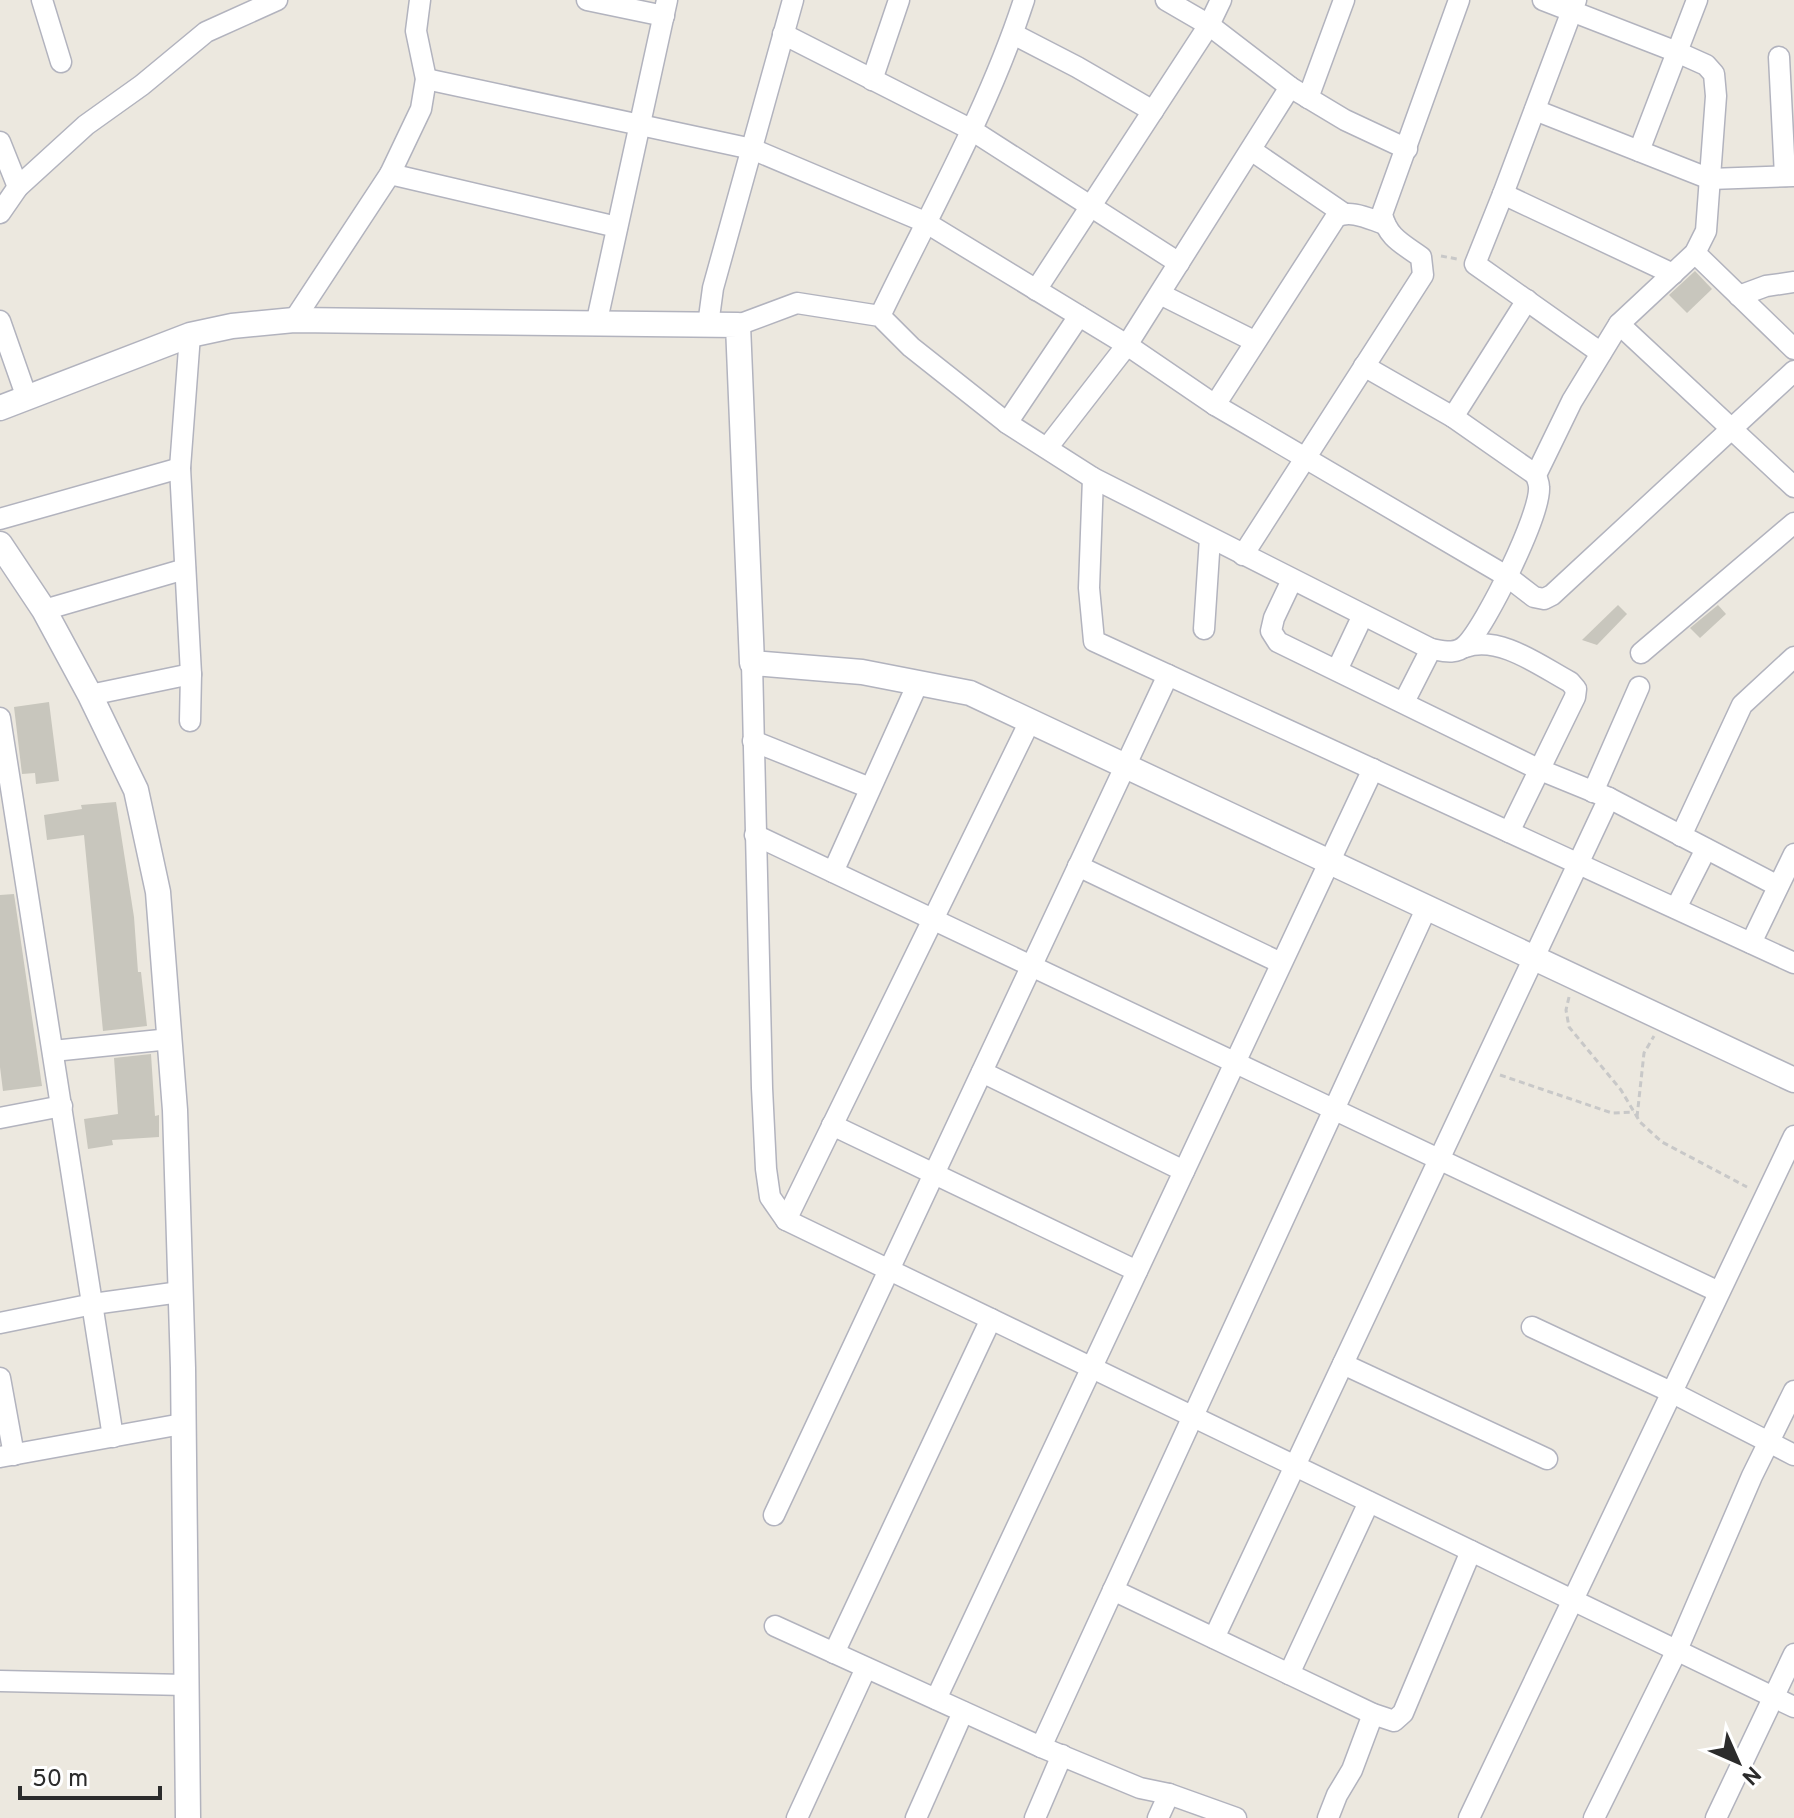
<svg xmlns="http://www.w3.org/2000/svg" width="1794" height="1818" font-family="Overpass,sans-serif">
  <rect width="100%" height="100%" fill="#ece8df"/>
  <g fill="#c8c6bd">
    <path d="M1695,271l17,18 -25,24 -18,-18z"/>
    <path d="M1618,605l9,9 -30,31 -15,-5z"/>
    <path d="M1718,605l8,9 -26,24 -10,-10z"/>
    <path d="M49,702l10,79 -23,3 -1,-11 -13,1 -8,-67z"/>
    <path d="M116,802l18,115 4,55h3l6,54 -44,5 -19,-196 -37,5 -3,-25 38,-6 -1,-4z"/>
    <path d="M14,894l28,192 -39,5 -3,-24v-172z"/>
    <path d="M151,1054l4,62 4,-1v22l-47,3 1,5 -25,4 -4,-30 34,-5 -4,-56z"/>
  </g>
  <g fill="none" stroke-linecap="round" stroke-linejoin="round">
    <g stroke="#b2b3be" stroke-width="23">
      <g id="minor">
        <path d="M42,0l19,62"/>
        <path d="M587,0l77,16"/>
        <path d="M1166,0l43,25 81,62 55,33 62,29"/>
        <path d="M783,34l187,95 209,134"/>
        <path d="M1013,34l64,33 76,44"/>
        <path d="M1779,57l6,119"/>
        <path d="M426,79l326,70 173,73 202,123 88,60 293,172 26,20 10,2 8,-4 242,-224"/>
        <path d="M872,80l27,-80"/>
        <path d="M1308,98l36,-98"/>
        <path d="M1535,110l175,69 84,-3"/>
        <path d="M0,142l18,45"/>
        <path d="M1251,150l92,63"/>
        <path d="M1639,151l58,-151"/>
        <path d="M390,174l227,53"/>
        <path d="M1503,194l73,-194"/>
        <path d="M0,213l18,-26 68,-62 56,-40 64,-53 71,-32"/>
        <path d="M1695,253l99,96"/>
        <path d="M1036,290l173,-265 12,-25"/>
        <path d="M1160,294l94,47"/>
        <path d="M1739,296l27,-10 28,-4"/>
        <path d="M880,316c49,-102 109,-208 144,-316"/>
        <path d="M294,320l96,-146 31,-65 5,-30 -10,-48 4,-31"/>
        <path d="M0,321l27,77"/>
        <path d="M1619,324l175,163"/>
        <path d="M596,325l71,-325"/>
        <path d="M708,325l5,-37 80,-288"/>
        <path d="M738,325l59,-22 83,13 31,31 96,76 86,55 338,171c12,2 25,6 35,-4 20,-20 75,-131 73,-158 0,-4 -2,-8 -3,-12l36,-74 47,-77 76,-71 11,-22 10,-135 -2,-22 -8,-9 -29,-13 -134,-52"/>
        <path d="M190,335l-10,133 11,206 -1,47"/>
        <path d="M1601,353l-126,-89 28,-70 170,80"/>
        <path d="M1364,366l89,51 83,58"/>
        <path d="M1215,405l121,-188c15,-8 33,2 49,7"/>
        <path d="M1453,417l74,-117"/>
        <path d="M1007,423l72,-107"/>
        <path d="M1047,448l80,-103 163,-258"/>
        <path d="M1093,478l-4,110 5,53 700,322"/>
        <path d="M0,519l180,-51"/>
        <path d="M1243,555l180,-280 -2,-18c-18,-13 -34,-20 -39,-43l77,-214"/>
        <path d="M1292,580l-18,38 -3,13 7,11 260,127 71,29 169,88"/>
        <path d="M44,610l141,-41"/>
        <path d="M1204,629l6,-91"/>
        <path d="M1465,647c35,-12 75,19 105,35l6,7 -1,8 -66,135"/>
        <path d="M1641,653l153,-130"/>
        <path d="M752,663l10,425 4,81 4,28 16,23 1008,487"/>
        <path d="M1337,670l26,-55"/>
        <path d="M90,695l101,-21"/>
        <path d="M1404,702l27,-53"/>
        <path d="M0,718l113,719"/>
        <path d="M753,741l117,47"/>
        <path d="M1593,792l46,-105"/>
        <path d="M755,835l964,457"/>
        <path d="M1681,836l61,-131 52,-48"/>
        <path d="M1078,866l203,97"/>
        <path d="M833,872l85,-189"/>
        <path d="M1676,908l30,-59"/>
        <path d="M1751,943l43,-89"/>
        <path d="M53,1051l117,-12"/>
        <path d="M982,1072l202,99"/>
        <path d="M0,1118l62,-12"/>
        <path d="M832,1125l305,146"/>
        <path d="M786,1220l244,-499"/>
        <path d="M0,1323l93,-19 87,-12"/>
        <path d="M1532,1327l139,65 123,63"/>
        <path d="M1343,1364l204,95"/>
        <path d="M0,1378l14,77"/>
        <path d="M0,1457l182,-33"/>
        <path d="M774,1515l394,-840"/>
        <path d="M1113,1590l260,124 21,7 9,-8 68,-162"/>
        <path d="M775,1626l266,121 99,41 29,6 67,24"/>
        <path d="M1214,1638l395,-840"/>
        <path d="M834,1653l157,-334"/>
        <path d="M1289,1674l80,-172"/>
        <path d="M0,1681l186,4"/>
        <path d="M936,1699l437,-930"/>
        <path d="M1041,1747l386,-840"/>
        <path d="M797,1818l69,-150"/>
        <path d="M916,1818l47,-106"/>
        <path d="M1035,1818l27,-63"/>
        <path d="M1158,1818l11,-24"/>
        <path d="M1328,1818l9,-23 15,-25 21,-56"/>
        <path d="M1469,1818l325,-682"/>
        <path d="M1594,1818l83,-168 75,-174 42,-85"/>
        <path d="M1716,1818l78,-164"/>
      </g>
    </g>
    <g stroke="#b2b3be" stroke-width="27">
      <g id="tertiary">
        <path d="M0,408l190,-73 42,-9 62,-6 444,5 14,338 110,9 108,21 824,387"/>
        <path d="M0,544l44,66 46,85 46,95 22,102 17,218 8,258 5,450"/>
      </g>
    </g>
    <g stroke="#c8c8c8" stroke-width="3" stroke-dasharray="6 4" stroke-linecap="butt">
      <path d="M1441,256l16,3"/>
      <path d="M1569,997l-3,13 3,17 52,63 19,32 22,20 85,45"/>
      <path d="M1500,1075l112,38 22,-1"/>
      <path d="M1637,1117l7,-64 10,-17"/>
    </g>
    <use href="#minor" stroke="#fff" stroke-width="20"/>
    <use href="#tertiary" stroke="#fff" stroke-width="24"/>
  </g>
  <g transform="translate(1738 1762) rotate(135)" stroke="#ffffff" stroke-width="6" paint-order="stroke">
  <path d="M0-6L14 30L0 20L-14 30Z" fill="#2b2b2b"/>
  <text y="-12" font-size="22" font-weight="bold" text-anchor="middle" fill="#2b2b2b">N</text>
  </g>
  <path d="M20 1786v12h140v-12" fill="none" stroke="#2b2b2b" stroke-width="4"/>
  <text x="32" y="1786" font-size="24" fill="#2b2b2b" stroke="#ffffff" stroke-width="6" paint-order="stroke">50 m</text>
</svg>
